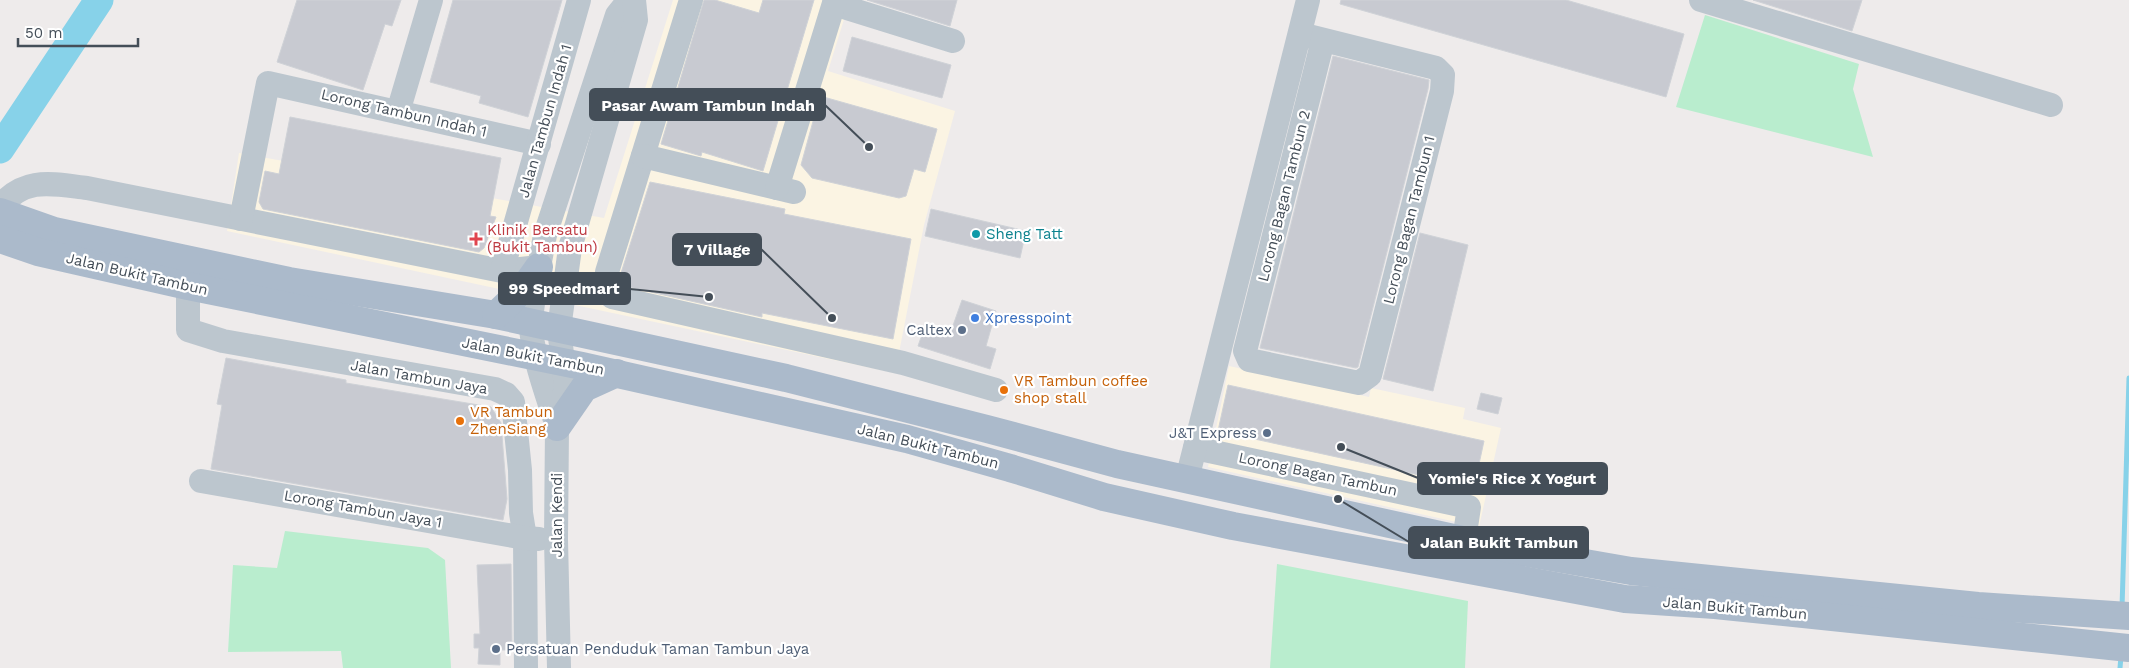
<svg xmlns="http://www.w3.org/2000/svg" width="2129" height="668" font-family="'Work Sans',sans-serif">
  <rect width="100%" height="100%" fill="#eeebeb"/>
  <g fill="#fbf4e3">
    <path d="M673,0h177l-22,71 127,40 -31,114 -29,148 -668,-142 12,-78 365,65z"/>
    <path d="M1229,366l140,31 2,-9 94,20 -2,11 38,9 -22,99 -271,-60z"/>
  </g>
  <g fill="#b9edce">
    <path d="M1705,15l154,49 -6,25 20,68 -197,-50z"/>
    <path d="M285,531l143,17 17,12 6,108h-108l-2,-17 -113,1 5,-87 44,3z"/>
    <path d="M1277,564l191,37 -3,67h-195z"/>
  </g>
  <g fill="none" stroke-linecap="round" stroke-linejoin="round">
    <g stroke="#87d2e9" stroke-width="5">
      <path d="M2122,608l7,-230"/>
      <path d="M2120,668l1,-12"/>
    </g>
    <path stroke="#87d2e9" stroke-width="29" d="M0,149l99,-149"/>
  </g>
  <g fill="#c8cad1" stroke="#cfd2d7">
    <path d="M297,0h104l-9,26 -7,-2 -22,66 -86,-28z"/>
    <path d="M453,0h109l-34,117 -49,-14 2,-7 -51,-14z"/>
    <path d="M704,0h11l44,13 4,-13h51l-51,171 -61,-19 -1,4 -40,-12z"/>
    <path d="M867,0h90l-7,26z"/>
    <path d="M1341,0h225l118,34 -18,63 -326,-93z"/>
    <path d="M1753,0h109l-10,31z"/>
    <path d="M852,37l99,28 -9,33 -99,-27z"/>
    <path d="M1333,56l96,24 -1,9 -70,278 -2,1 -96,-20z"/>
    <path d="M820,96l117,33 -12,43 -11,-3 -8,27 -7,2 -87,-20 -11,-13z"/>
    <path d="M290,117l211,41 -11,58 6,1 -12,31 -5,4 -216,-43 -4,-7 6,-31 14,3z"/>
    <path d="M650,182l135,27 -1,5 127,25 -18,100 -131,-26v4l-138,-31 -3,-13z"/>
    <path d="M931,209l95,22 -6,27 -95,-22z"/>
    <path d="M1420,233l48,12 -35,146 -50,-12z"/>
    <path d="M962,300l34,11 -10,35 10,3 -6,20 -72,-23 7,-20 25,8z"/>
    <path d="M226,358l120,22v3l145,24 10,16 6,76 -4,21 -292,-51 11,-64 -5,-1z"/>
    <path d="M1228,385l256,56 -10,46 -256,-56z"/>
    <path d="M1481,393l21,5 -4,16 -21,-5z"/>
    <path d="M511,564l1,86h-12v15l-22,-1 1,-16h-5v-14h6l-3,-69z"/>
  </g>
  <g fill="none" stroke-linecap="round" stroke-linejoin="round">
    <g stroke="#bcc6ce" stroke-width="24">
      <path d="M691,0l-84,272 5,25 291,66 93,27"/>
      <path d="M1701,0l350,105"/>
      <path d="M834,4l119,37"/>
      <path d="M1300,34l136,34 7,7 -1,16 -72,284 -11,8 -110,-23 -4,-9 78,-311"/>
      <path d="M398,112l33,-112"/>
      <path d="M643,156l151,36"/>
      <path d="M777,188l58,-188"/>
      <path d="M0,207c24,-31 53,-23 87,-19l415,83 37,-4"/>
      <path d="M241,219l27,-136 271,61"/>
      <path d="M502,271l77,-271"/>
      <path d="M188,286v44l35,11 272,48 11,5 7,8 7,68 1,43 4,25 1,130"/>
      <path d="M557,426c-9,-28 -27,-77 -26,-104 2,-29 9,-59 14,-87l72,-220 12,-15"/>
      <path d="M1195,448l274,59 -5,33"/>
      <path d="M1187,479l121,-479"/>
      <path d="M201,481l324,57 14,1"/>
      <path d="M559,668l-3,-128 1,-113 9,-40 -7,-58 11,-81 66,-228 -2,-20"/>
    </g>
    <g stroke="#abbacb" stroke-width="28">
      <path d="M0,212l54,19 235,50 207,34 290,63 201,51 130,35 382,84 132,23 347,35 151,10"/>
      <path d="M0,239l38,13 150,34 394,80 325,73 103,29 94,29 129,29 392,73 90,6 414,43"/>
      <path d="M496,315l28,-27 15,-21"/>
      <path d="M557,427l27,-39 33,-15"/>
    </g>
  </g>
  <circle fill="#0f9aa8" stroke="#fff" stroke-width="2" cx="976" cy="234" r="5"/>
  <path fill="#e0444e" stroke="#fff" stroke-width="2" d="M473.5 231.5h5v5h5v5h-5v5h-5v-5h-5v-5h5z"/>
  <circle fill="#3f7fe0" stroke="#fff" stroke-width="2" cx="975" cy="318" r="5"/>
  <g fill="#5c6f8a" stroke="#fff" stroke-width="2">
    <circle cx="962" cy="330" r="5"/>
    <circle cx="1267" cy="433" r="5"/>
    <circle cx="496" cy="649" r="5"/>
  </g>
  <g fill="#e8710a" stroke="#fff" stroke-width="2">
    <circle cx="1004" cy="390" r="5"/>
    <circle cx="460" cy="421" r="5"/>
  </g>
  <g text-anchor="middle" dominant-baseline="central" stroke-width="4.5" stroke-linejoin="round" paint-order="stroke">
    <g font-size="15" fill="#444e58" stroke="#fff">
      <text transform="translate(404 113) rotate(13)">Lorong Tambun Indah 1</text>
      <text transform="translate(545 121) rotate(-74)">Jalan Tambun Indah 1</text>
      <text transform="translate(1284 196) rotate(-76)">Lorong Bagan Tambun 2</text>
      <text transform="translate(1409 220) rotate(-76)">Lorong Bagan Tambun 1</text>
      <text transform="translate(137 274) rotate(13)">Jalan Bukit Tambun</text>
      <text transform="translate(533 356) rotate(11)">Jalan Bukit Tambun</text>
      <text transform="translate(419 377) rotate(10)">Jalan Tambun Jaya</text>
      <text transform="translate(928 446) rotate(14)">Jalan Bukit Tambun</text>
      <text transform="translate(1318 474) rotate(12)">Lorong Bagan Tambun</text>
      <text transform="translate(363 509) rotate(10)">Lorong Tambun Jaya 1</text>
      <text transform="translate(557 515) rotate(-90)">Jalan Kendi</text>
      <text transform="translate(1735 608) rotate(5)">Jalan Bukit Tambun</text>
    </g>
    <g font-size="15" fill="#be3a42" stroke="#fff" text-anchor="start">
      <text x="487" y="230">Klinik Bersatu<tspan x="487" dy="17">(Bukit Tambun)</tspan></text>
    </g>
    <g font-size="15" fill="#0d838f" stroke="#fff" text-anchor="start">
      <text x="986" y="234">Sheng Tatt</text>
    </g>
    <g font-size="15" fill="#366cbe" stroke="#fff" text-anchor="start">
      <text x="985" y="318">Xpresspoint</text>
    </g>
    <g font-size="15" fill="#4e5e75" stroke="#fff" text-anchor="end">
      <text x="952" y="330">Caltex</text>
      <text x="1257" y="433">J&amp;T Express</text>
      <text x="506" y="649" text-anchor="start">Persatuan Penduduk Taman Tambun Jaya</text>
    </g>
    <g font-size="15" fill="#c56008" stroke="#fff" text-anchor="start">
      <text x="1014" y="381">VR Tambun coffee<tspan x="1014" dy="17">shop stall</tspan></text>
      <text x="470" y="412">VR Tambun<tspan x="470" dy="17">ZhenSiang</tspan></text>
    </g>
  </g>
  <path fill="none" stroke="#444e58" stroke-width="2" d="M869 147L825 105M832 318L761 249M709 297L630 289M1341 447L1418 478M1338 499L1409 542"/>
  <g fill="#444e58" stroke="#fff" stroke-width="2">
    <circle cx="869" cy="147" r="5"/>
    <circle cx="832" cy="318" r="5"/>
    <circle cx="709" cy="297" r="5"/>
    <circle cx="1341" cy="447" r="5"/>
    <circle cx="1338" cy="499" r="5"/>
  </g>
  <g fill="#444e58" stroke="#444e58" stroke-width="2">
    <rect x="590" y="89" width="235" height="31" rx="5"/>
    <rect x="673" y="234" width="88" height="31" rx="5"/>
    <rect x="499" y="273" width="131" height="31" rx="5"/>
    <rect x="1418" y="463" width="189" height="31" rx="5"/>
    <rect x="1409" y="527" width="179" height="31" rx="5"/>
  </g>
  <g font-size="16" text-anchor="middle" font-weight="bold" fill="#fff">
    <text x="708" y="111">Pasar Awam Tambun Indah</text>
    <text x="717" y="255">7 Village</text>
    <text x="564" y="294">99 Speedmart</text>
    <text x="1512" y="484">Yomie's Rice X Yogurt</text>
    <text x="1499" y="548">Jalan Bukit Tambun</text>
  </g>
  <path d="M18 38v8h120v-8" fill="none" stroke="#444e58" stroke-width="2.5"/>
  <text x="25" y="38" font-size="15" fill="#444e58" stroke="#ffffff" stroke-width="4" paint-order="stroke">50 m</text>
</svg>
